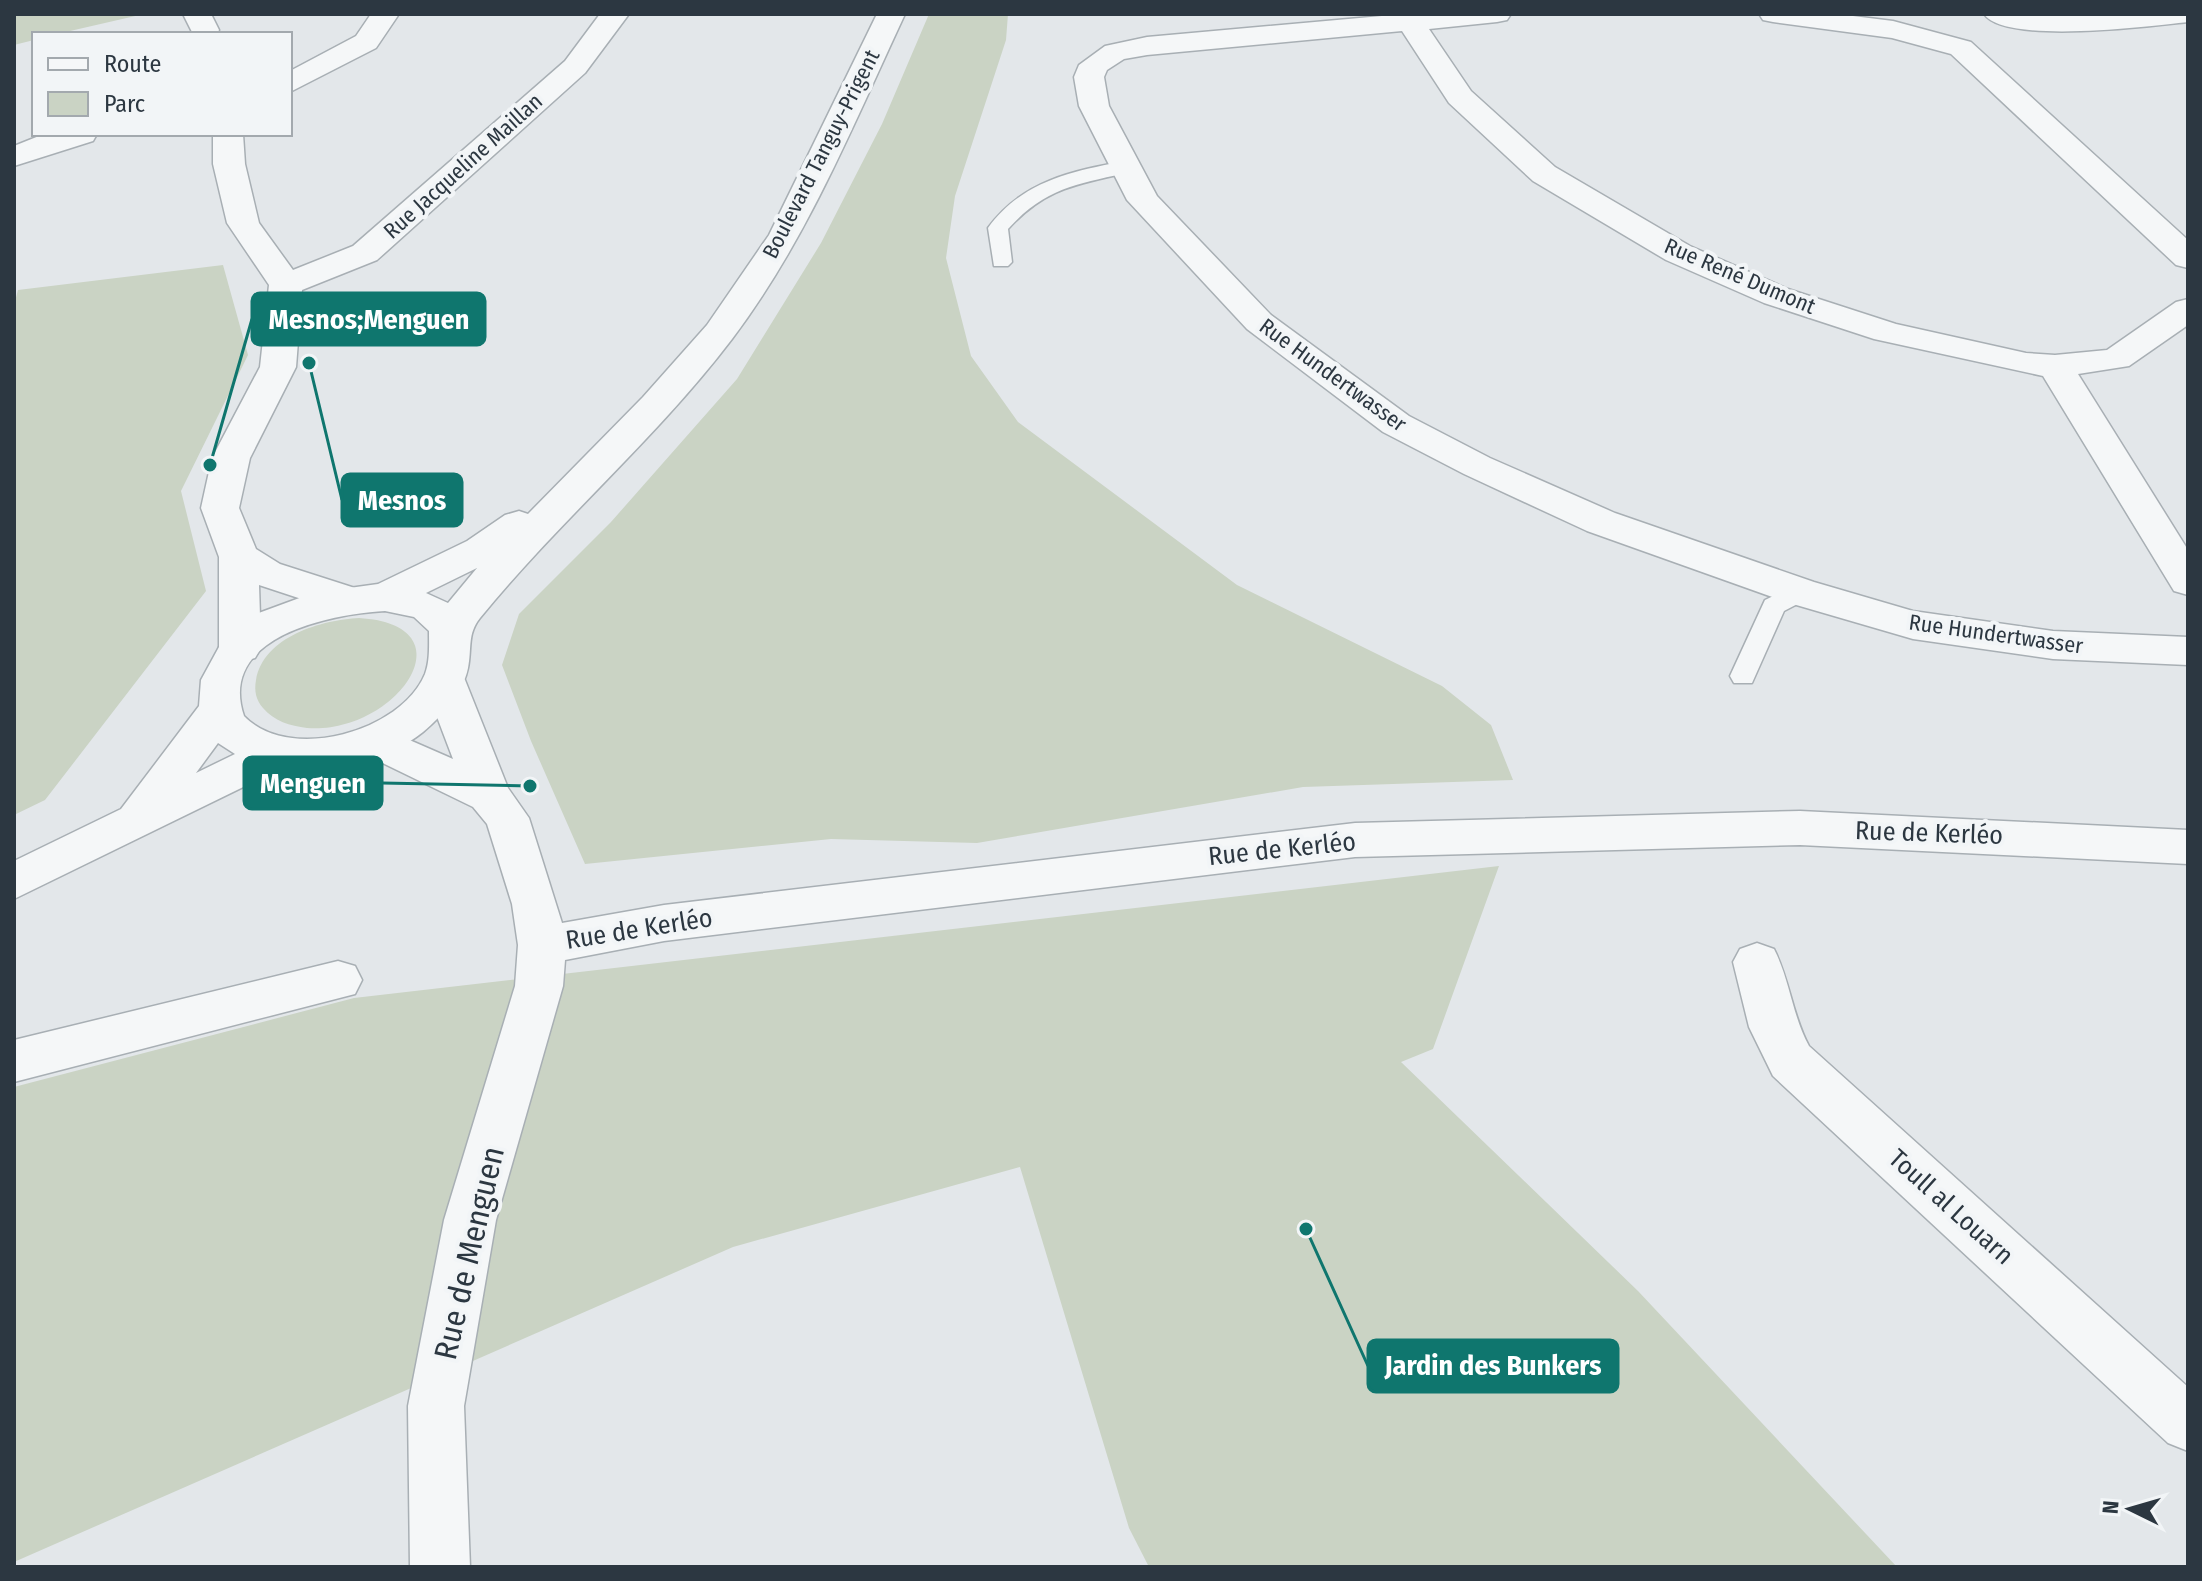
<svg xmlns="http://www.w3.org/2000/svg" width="2202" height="1581" font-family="'Fira Sans Condensed',sans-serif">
  <rect width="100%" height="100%" fill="#e3e7ea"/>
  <g fill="#cad3c4">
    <path d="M14,14h130l-87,20h-23v6l-20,5z"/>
    <path d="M929,14h79l-2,26 -51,156 -9,62 25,98 47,66 219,163 205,101 49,39 22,55 -210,7 -326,56 -146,-4 -246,25 -54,-123 -29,-76 17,-51 92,-92 126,-143 84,-136 61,-119z"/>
    <path d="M223,265l25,90 -67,136 25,100 -161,209 -31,15v-510l4,-15z"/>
    <path d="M359,618c115,7 37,117 -52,110 -17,-2 -33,-7 -44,-20 -7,-8 -9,-17 -7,-28 8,-44 66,-60 103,-62z"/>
    <path d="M1499,866l-66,183 -32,13 237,229 259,276h-748l-20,-39 -109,-361 -287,80 -719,315v-475l340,-89z"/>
  </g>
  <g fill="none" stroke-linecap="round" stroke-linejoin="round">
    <g stroke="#a8afb4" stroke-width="3">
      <g id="service">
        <path d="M1126,161l10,6 -3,4c-54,14 -85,14 -125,58l4,33 -4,4h-14l-6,-38c34,-47 84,-57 138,-67z"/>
        <path d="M1800,583l9,3 4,6 -4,6 -25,13 -32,72h-18l-4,-7 35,-76z"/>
      </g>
    </g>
    <g stroke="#a8afb4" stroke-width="3">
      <g id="minor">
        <path d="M183,14h28l8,16 -2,4h-24z"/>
        <path d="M371,14h28l-23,34 -86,44v-21l66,-35z"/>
        <path d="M600,14h29l-44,59 -208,187 -75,30 -6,77 -46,91 -11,50 17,41 24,15 78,25 6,10 -6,10 -14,4 -85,-28 2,63 -6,10 -15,4 -15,-4 -6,-10v-91l-18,-49 11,-50 48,-91 9,-82 -42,-62 -14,-59v-30h30l2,30 14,59 34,47 60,-24 212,-185z"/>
        <path d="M1404,14h107l-4,6 -10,2 -68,7 42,62 84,76 135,79 98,43 108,35 130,29 29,2 52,-5 69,-48 12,-3v26l-59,41 -51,8 110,176v45l-14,-4 -131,-215 -169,-37 -110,-36 -98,-43 -133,-79 -84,-78 -47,-72 -255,24 -23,4 -17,11 -3,7 5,29 48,90 114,119 138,101 81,42 125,55 199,69 99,29 140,20 135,6v28l-135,-6 -140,-20 -127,-37 -199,-71 -123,-57 -81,-42 -136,-103 -120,-129 -48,-94 -5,-29 5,-12 26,-19 42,-9z"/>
        <path d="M1759,14h78l56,7 78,21 217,198v28l-12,-3 -225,-211 -59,-16 -119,-16 -10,-2z"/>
        <path d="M1984,14h204v8c-37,4 -183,23 -204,-8z"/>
        <path d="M44,134h53l-4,7 -79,25v-20z"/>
        <path d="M444,665l15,5 6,10 43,108 21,30 33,105 102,-18 691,-82 445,-12 388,19v34l-388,-19 -445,12 -691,84 -99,19 -2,26 -67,234 -32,186 6,161h-60l-2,-161 36,-186 71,-234 3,-41 -6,-41 -25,-80 -14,-17 -113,-55 -6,-11 6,-11 15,-5 78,34 -30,-79 6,-10z"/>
        <path d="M1757,943l17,6c16,31 18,66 35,97l379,341v64l-20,-8 -395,-367 -24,-49 -16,-65 7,-13z"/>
        <path d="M338,961l17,5 7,14 -7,14 -341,88v-42z"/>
      </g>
    </g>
    <g stroke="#a8afb4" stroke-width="3">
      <path id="tertiary" d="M877,14h28c-52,111 -98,226 -173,325 -76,100 -173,182 -252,279 -13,16 -8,31 -12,50 -5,25 -26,48 -45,64 -36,29 -97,44 -143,37l-266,130v-38l107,-52 78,-103 2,-26 18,-33 34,-32 60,-22 65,-9 89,-43 38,-26 14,-4 9,3 115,-117 64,-72 62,-90zM477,568l-29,35 -22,-10zM385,611l29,6 15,14c0,14 1,30 -4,43 -24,58 -136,89 -181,42 -27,-80 87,-102 141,-105zM218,743l17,11 -39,19z"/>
    </g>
    <use href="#service" fill="#f5f7f8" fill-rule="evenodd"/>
    <use href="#minor" fill="#f5f7f8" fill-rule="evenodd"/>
    <use href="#tertiary" fill="#f5f7f8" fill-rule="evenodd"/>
  </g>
  <g text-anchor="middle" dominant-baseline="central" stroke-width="8" stroke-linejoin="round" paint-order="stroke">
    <g font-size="22" fill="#2c3741" stroke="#f2f5f7">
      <text transform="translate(821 154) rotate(-63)">Boulevard Tanguy-Prigent</text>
      <text transform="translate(463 166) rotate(-42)">Rue Jacqueline Maillan</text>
      <text transform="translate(1740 276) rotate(23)">Rue René Dumont</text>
      <text transform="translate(1333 375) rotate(36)">Rue Hundertwasser</text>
      <text transform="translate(1996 634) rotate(8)">Rue Hundertwasser</text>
    </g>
    <g font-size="26" fill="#2c3741" stroke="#f2f5f7">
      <text transform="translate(1929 833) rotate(2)">Rue de Kerléo</text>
      <text transform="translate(1282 849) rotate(-6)">Rue de Kerléo</text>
      <text transform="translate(639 929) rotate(-9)">Rue de Kerléo</text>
      <text transform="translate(1951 1207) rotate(42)">Toull al Louarn</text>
    </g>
    <g font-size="32" fill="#2c3741" stroke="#f2f5f7">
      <text transform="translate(469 1253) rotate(-77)">Rue de Menguen</text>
    </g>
  </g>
  <path fill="none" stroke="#0f766e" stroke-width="3" d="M210 465L252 319M309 363L342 500M530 786L382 783M1306 1229L1368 1366"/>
  <g fill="#0f766e" stroke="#f2f5f7" stroke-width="3">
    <circle cx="210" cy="465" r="8"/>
    <circle cx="309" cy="363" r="8"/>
    <circle cx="530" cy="786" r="8"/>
    <circle cx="1306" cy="1229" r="8"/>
  </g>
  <g fill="#0f766e" stroke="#0f766e" stroke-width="3">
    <rect x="252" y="293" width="233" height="52" rx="8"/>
    <rect x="342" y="474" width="120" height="52" rx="8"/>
    <rect x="244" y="757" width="138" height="52" rx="8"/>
    <rect x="1368" y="1340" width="250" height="52" rx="8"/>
  </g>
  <g font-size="28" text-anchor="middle" font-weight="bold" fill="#fff">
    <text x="369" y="329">Mesnos;Menguen</text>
    <text x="402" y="510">Mesnos</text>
    <text x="313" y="793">Menguen</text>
    <text x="1493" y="1375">Jardin des Bunkers</text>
  </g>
  <rect width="2202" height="1581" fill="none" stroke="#2c3741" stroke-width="32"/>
  <rect x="32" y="32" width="260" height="104" fill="#f2f5f7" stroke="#a3a9ae" stroke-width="2"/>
  <rect x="48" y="58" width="40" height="12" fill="#f5f7f8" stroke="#a3a9ae" stroke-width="2"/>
  <text x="104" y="72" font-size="24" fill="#2c3741">Route</text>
  <rect x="48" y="92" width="40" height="24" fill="#cad3c4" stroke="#a3a9ae" stroke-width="2"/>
  <text x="104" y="112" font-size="24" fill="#2c3741">Parc</text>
  <g transform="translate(2130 1509) rotate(275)" stroke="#f2f5f7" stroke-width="6" paint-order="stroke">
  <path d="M0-6L14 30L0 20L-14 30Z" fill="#2c3741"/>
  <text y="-12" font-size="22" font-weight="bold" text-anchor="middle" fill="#2c3741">N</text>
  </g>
</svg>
